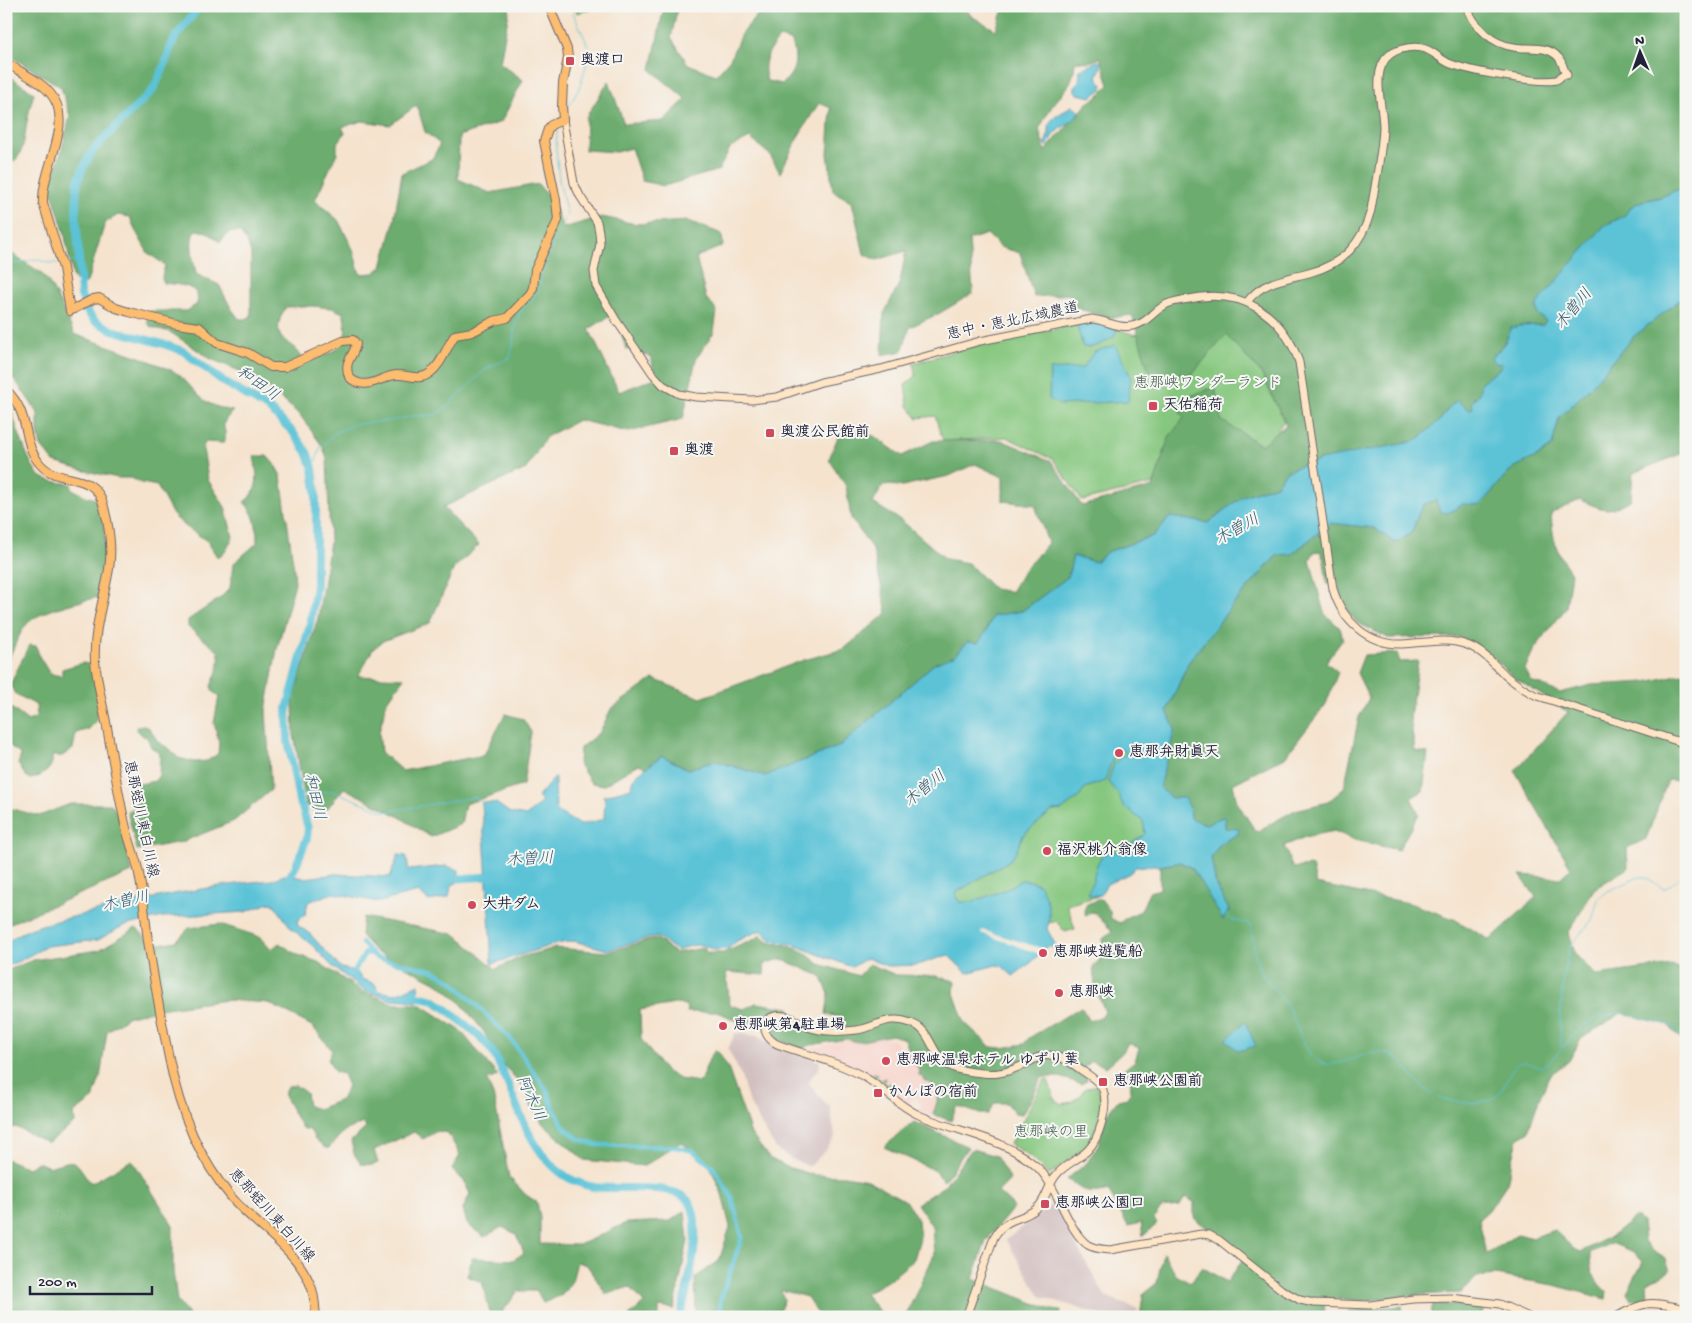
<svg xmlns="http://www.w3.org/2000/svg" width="1692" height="1323" font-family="'Gochi Hand','Klee One',sans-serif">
  <rect width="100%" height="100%" fill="#f6f6f2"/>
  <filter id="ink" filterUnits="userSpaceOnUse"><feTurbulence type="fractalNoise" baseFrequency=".02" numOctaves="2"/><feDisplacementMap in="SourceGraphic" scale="10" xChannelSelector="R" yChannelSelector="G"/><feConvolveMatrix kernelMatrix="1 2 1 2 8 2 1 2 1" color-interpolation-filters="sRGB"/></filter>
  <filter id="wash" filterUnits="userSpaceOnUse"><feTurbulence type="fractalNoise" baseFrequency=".0096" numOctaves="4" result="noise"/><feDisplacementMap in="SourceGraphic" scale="20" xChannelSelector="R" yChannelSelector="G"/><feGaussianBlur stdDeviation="1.12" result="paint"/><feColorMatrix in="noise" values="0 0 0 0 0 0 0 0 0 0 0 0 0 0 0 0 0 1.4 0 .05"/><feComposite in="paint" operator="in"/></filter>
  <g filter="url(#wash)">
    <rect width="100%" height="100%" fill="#f5e3ce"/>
    <path fill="#f7d1c8" d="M870,1036l23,4 16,14v6l8,7 3,10 18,15 -7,24 -12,-4 2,-9 -7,-5 -7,8 -34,-26 -67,-29 2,-2z"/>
    <g fill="#d2bfc0">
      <path d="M735,1033l22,3 26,15 36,10 1,5 -12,16 19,23 3,1 5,31 -11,15 -14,14 -15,-5 -19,-12 -17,-28 -11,-21 -8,-27 -12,-24z"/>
      <path d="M1053,1204l52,92 33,13 -3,8h-28l-67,-21 -34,-56z"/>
    </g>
    <g fill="#86c77f" stroke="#54745d">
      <path d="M574,6h30l-27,7z"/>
      <path d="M1235,303l51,114 -26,41 -178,43 -29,-42 -47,-22 -63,4 -8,-25 -18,2 -9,-12 -3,-21 11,-9 -3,-13 72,-20 110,-22 40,14z"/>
      <path d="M1117,738l16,14 19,85 -53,32 -1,27 -31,9 8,24 -10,3 -9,-11 -10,3 -85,-14 -12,-19 68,-60z"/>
      <path d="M869,1073l2,2 3,-2 4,1 -2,4 6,3 2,-3 2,1 -2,3 3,3 2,-2 8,4 -5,7 -25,-19z"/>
      <path d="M1045,1079l3,1 7,19 6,5 11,-2 8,-6 4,-7 12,-4c6,13 6,16 3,30 -7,36 -25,38 -49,60l-3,-1c-9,-13 -23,-21 -37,-30z"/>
    </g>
    <g fill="#6cac6e" stroke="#476754" fill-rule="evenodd">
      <path d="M6,6h504l-10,57 23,17 -22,42 -42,14 -1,43 32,14 48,-9 14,17 11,27 39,-11 34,7 52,-3 34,13 1,12 -27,11 10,41 11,13 -3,21 -18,27 -13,60 -55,13 -50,-12 -32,17 -20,32 -83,38 36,38 -25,23 -24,55 -47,18 -10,8 -15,27 46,2 -17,23 -8,31 2,20 21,19 82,-16 21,-41 18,5 8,13 -8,53 -58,19 -4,20 -30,13 -33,-21 -54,-28 -22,27 -16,-10 -12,-70 -1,-35 25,-82 12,-77 -3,-82 -4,-12 -23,-32 -41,-36 -48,-20 -41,-27 -19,-5 -4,-5 3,-11h37l10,-7c5,-20 -20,-19 -34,-21l-1,-6 3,-12 -17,-12 -14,-25 -4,-11 -12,-2 -13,8 -18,59 -6,4 -8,-9 -9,-46 -12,-39v-14l10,-28 8,-34 -9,-29 -46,-28 -9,-9zM417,105l8,27 15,12 -8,15 -30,14 -9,53 -11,41 -8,6 -14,1 -8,-27 -14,-27 -23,-20 22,-47v-9l8,-11 -3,-6 20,-6 28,4zM195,230l12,2 13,10 9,-10h11l7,10 4,12v62l-5,3h-7l-8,-11 -12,-23 -23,-11c-2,-13 -8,-33 -1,-44zM312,306l20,2 11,5c10,33 -10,44 -40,47 -3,-4 -6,-9 -9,-13 -4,-4 -10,-6 -13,-10 -6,-9 0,-23 5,-30zM615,313l11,36 25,8 4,21 -36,14 -30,-63z"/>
      <path d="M662,6h16l-7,32 17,26 28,11 14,-16 11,-25 24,-28h200l6,10 25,14 8,-24h682v180l-25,11 -22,5 -8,5 -7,9 -20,10 -67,88 9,7 -3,4 -23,1 -9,2c-4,11 -9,19 -18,27l10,9 -5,6 -17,12 -2,11 -5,5 -1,10 -4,3 -22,-1 -6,9 -25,22 -105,23 -9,1 -16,7 -10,13 -33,11 -35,27 -38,-6 -17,19 -46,16 -11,10 -23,-6 -5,21 -46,34 -29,5 -8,17 -7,11 -11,-2 -11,13 -22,9 -94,82 -75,30 -49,-15 -28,8 -26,-13 -15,12 -8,-4 -35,21 -13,-2 -12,-19 1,-16 20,-16 11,-23 42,-30 48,19 103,-38 40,-11 43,-36 -14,-63 -22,-32 -5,-32 -17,-27 13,-32 32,9 28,20 31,-15 68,-1 50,21 31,45 71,-19 16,-50 15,-19 -10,-16 41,-15 6,33 40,25 25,-20 -25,-52 -35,-38 -35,40h-41l-18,-60 -23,3 -33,-10 -6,-14 -36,3 -14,-44 -20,-6 -13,-13 -18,6 4,53 -33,20 -30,14 -8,24 -20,4 2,-41 16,-32 6,-31 -29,9 -13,-6 -12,-52 -19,-11 -5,-37 3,-46 -12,-5 -20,32 -19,38 -10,-18 -20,-17 -20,10 -11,22 -55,16 -22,-5 -11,-33 -15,4 -31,-2 1,-33 23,-36 15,43 39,-3 23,-22 -35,-29 12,-59zM780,38l12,4c5,17 5,31 -11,42l-14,-3c-6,-17 1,-31 13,-43zM1101,58l8,27 -13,13 -8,5 -43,48 -6,-22c4,-6 6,-12 10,-18 12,-19 25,-23 26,-50l14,1zM975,464l28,13v24l32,4 13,38 -24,27 -13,22 -17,-3 -26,-26 -22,-4 -44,-38 -29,-18 10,-18 19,1 47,-10z"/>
      <path d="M6,74l28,19c-2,8 -5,16 -6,24 -4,15 -2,45 -22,47z"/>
      <path d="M6,248c11,11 23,16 35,25 11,9 27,47 33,61 33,12 67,22 99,37 12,6 20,21 31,29 8,6 19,9 29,11 -18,18 -3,16 -9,32l-19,-1 -2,6 5,32 17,27 8,30 -6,12 -9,9 -11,-17 -22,-15 -12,-11 -16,-29 -15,-3 -11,-5h-13l-37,-8 -27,-8 -13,-16 -3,-13v-20l-23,-33 -9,-7z"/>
      <path d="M1686,295v160l-3,-2 -50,20 -2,26c-24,15 -26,11 -51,1l-29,13c2,27 4,37 20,60l-5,35 -33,43 -8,18 6,12 29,12 31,-8 55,-3 40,-9v108l-18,-1 -22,59 -19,9 1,20 -34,21 -25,43 6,22 21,21 76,-10 14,8c0,10 1,23 0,34 -2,9 -6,19 0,28v9l-18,-19 -47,-12 -40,26 -12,22 -18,13 -12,25 -11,33 -10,6 -11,45 -18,27 -10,9 7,35 32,-20 14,4 22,-8 20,19 7,3 34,-18 21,-17 6,5 2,19 9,10 13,8 4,12 -23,12 1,15 -17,2 -4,-7 16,-31 -9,-10 -23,-9 -21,10c-1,15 5,30 17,39l-1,7 -52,-14 -59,-10 -18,2 -16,16 -45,2 -53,6 -39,-3 1,19h-30l-1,-2 -5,2h-149l3,-23 14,-11 6,-30 13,22 14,8 12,-16 25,15 18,-25 -51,-39v-16l-9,-5 -5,9 -19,2 -7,11 3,5 -14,12 -2,-13 -13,3 -20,-36c-22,6 -24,1 -41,-11l20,-16 12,-20 8,-29 11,-14 9,-2 4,-7 -1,-16 -7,-5 12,-9 4,-13 -11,-5 -5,9 -17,15 -14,-6 -12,10 8,9 -7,4 -21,-7h-18l-11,23 -9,14 -7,-1 -8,-10h-12l-7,11h-8l-23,-8 -6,15 -18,-7 7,-22 -21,-17 -1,-8 -9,-7 1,-6 -5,-15 -13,-4 -35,7 -10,-3 -37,6 -7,4 -26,-10 -9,-9v-7c19,-12 30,3 48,9 9,2 22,1 32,1l-5,-15 -17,-4 3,-20 -8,-18 -40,-17 -17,5 1,11 -39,-3 4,33 14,4 12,-6 34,5v4l-18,-2 -26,15 -28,-13h-31l-1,-7 -11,-1 -35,6 1,29 23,31 15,9 21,3 10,-25 5,-6 4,2 9,15 23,66 18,24 18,9 27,8 31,1 23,4 39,22 11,18 2,18 -6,21 -22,19 -27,16 19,23h-60l-6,-3 -11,-17 -26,-7 3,10 -7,17h-81l-1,-39 24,-17 11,-34 -8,-33 -13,-30 -28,-22 -37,24 -60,-6 -42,-37 -12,-19 -4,-14 -25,-28 -17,-30 -24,-30 -21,-18 -63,-32 -15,-17 2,-18 92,17 41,35 25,-12 34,-9 53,4 48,-14 19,15 29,-5 3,5h16l32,-14 6,-4 9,8 16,2 18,7 15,12 40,12 10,-12 27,11 40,1 19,5 -1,12 10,29 27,25 11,1 22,-4 5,-6 52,-31 9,14 12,-5 3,-4 -10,-26 -2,-19 7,-8 3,-20 9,-8 -17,-18 -4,-1 -5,4 -2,-6 3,-6 14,-5 9,12 1,8 9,4 7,-6 14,-6 8,-19 11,-3v-23l20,-4 12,6 31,51 6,-9 -13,-24 -5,-28 9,-14 18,-10 -13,-6v-11l-19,7 -16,-6 -1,-12 -19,-7 -11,-12 16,-58 -8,-18 21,-48 42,-55 47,-53 15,-1 38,-31 44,5 22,15 16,-11 6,-17 6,-11 12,-4 44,5 33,-37 27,-13 12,-9 7,-28 32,-32 41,-48zM1320,551l4,9 3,24 12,-1v10l8,17 9,12 32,16 69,-1 16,6 17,11 23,23 55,35 -53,59 56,97 -11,10 -40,-3 16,22 -46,43 -36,-21 -45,-16 -93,-19 -4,-18 -19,2 -9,-22 21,-9 29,-6 21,9 43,10 21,-36 -8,-16 12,-7 5,-38 -13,-2 -5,-34 8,-56 -18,1 -3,-9 -33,2 -7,18 12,25 -10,19 -15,71 -16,14 -33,8 -39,22 -19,-30 -4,-18 52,-27 41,-53 12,-32 -12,-10 17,-23 -3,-11 -16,-15 -14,-53 4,-8z"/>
      <path d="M6,401l4,6c5,15 19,60 30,69 9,6 20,6 31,8l1,5 16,8 8,2c14,31 9,66 3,98 -20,5 -55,12 -70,25 -8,6 -20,36 -23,45z"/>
      <path d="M254,456h13l8,9 6,11 13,94 1,13 -18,66 -11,62 5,79 -37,31 -52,21 -45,8 -10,-39 9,-3 -2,-23 21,-4 4,-6 1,-21 -9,-7 -4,-10 -4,-1 -6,-6v-4l7,-1 6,4 8,13 12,7 8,9 17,4 12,-1 11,-7 1,-12 -5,-19 5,-27 -6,-4 -2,-6c5,-12 11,-23 7,-35l-30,-24v-7l31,-21 11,-11 3,-24 24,-21c0,-17 -1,-28 -13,-41 17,-12 13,-28 10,-46z"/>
      <path d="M29,645l7,1 4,12 10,16 12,2v-7l21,-6 10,2 6,43 -3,6v8l-7,7 -13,4 -3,16 -11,7h-10c0,3 1,6 -1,9 -3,8 -14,13 -21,14l-5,-4 -7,-11 3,-9 -10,-8 -5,-7v-36l22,17 9,-4 -1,-12 -22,-12 -3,-10z"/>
      <path d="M6,776l5,3 -2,29 30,8 31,-12h41l7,10 14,58 -126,53z"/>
      <path d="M220,924l40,13 11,13 8,-7 19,12 20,7 45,30 32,12h25l40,26 38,46 -11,4 7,18 15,79 17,18 11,7 3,15v27l39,1 47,-22 44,-2 15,-10 3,29 -14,69 -15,-2v10h-31l16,-14 -14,-16 -24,7 -19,-29 -10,-3 -5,19 -10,14 -19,8 -6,-12h-19l-19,26h-8l-9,-35 -15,-6 5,-18 41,2 11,-7 -8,-19 -14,-7 -18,10 -17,-13 -4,-15 7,-15 -6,-13 -12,-11 8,-15 -12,-22 -11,-2 -14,8 -9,-7 -40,18 4,13 -6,2 -11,-1 -7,-10 -3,-13 15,-13 -3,-5 -19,8 -15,17h-4l-10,-9 -5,-9 -8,-2 -18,-32 2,-8 9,-3 11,8 2,13 10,3 23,-9 7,-14 -5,-12 -8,-2 -7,-13 4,-9 -20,-24 -44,-23 -42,-3 -60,8 -37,8 -22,15 -7,47 -6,17v3l-20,15 1,10 -27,20 -32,-16 -10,2v-158l27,-11 66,-10 37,-22 18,17 22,-4 13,-13z"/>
      <path d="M914,1122l54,25 -24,34 -12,-12 -48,-22z"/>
      <path d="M972,1149l24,7 14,24 -12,12 16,15 -28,34 -13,38 79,31 9,1 -1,6h-155l29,-62 -2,-29 -15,-22 27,-18z"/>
      <path d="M6,1159l22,9 10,-6 11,5c31,-10 24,-7 42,16l41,-23 41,65v46l4,30 13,16h-184z"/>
      <path d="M1433,1304h26l24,5 -1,8h-52z"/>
      <path d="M1402,1306l2,11h-55v-6z"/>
    </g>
    <g fill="#5bc3d7" stroke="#3e7289">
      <path d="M1101,61v6l-4,10 6,8 -2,5 -10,7 -13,-3 -3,-3v-5l4,-4 1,-12 15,-8z"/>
      <path d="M1071,106l8,5c-6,14 -13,12 -23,21 -4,3 -6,10 -9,14l-2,-1c1,-5 2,-7 4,-12 1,-2 -1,-5 0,-8 3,-10 16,-12 22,-19z"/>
      <path d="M1686,186v109l-54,43 -41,48 -32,32 -7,28 -12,9 -27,13 -33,37 -17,-1 -15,9 -8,-1 -4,-12 -12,4 -6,11 -6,17 -16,11 -22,-15 -44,-5 -38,31 -15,1 -47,53 -42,55 -21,48 8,18 -16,58 12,11h13l5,8 1,12 16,6 19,-8v12l14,1 -1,5 -18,10 -9,14 5,28 13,24 -6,10 -31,-52 -12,-6 -20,4 -6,-1 -18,2 -6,6 -23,11 -7,11 -10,1 -2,-4c10,-16 2,-26 20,-41l12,1 25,-18 -2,-13 -19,-14 -6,-13 -10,-12 6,-19 3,-1 2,-4 7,-4 -1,-2 -5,-4c-7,4 -12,25 -15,33l-20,7 -5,8 -18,14 -10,1 -29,24 -6,15 -7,10 -53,32 -1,4 3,6h12l34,-12 16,-10 10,1 9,4c8,17 12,26 7,44l8,15 -2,4 -4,-2 -3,1 -13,14 -20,15 -11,-10 -6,-1 -29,8 -19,-18 -31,10 -30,1 -20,-8 -15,9 -61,-23 -19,-3 -11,-11 -24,11 -9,8 -16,1c-11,-9 -23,-4 -35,1l-21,-15 -48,14 -34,-9 -19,3 -63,20 -10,-162 14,1 14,10 16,3 16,-14 -4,-5 17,-20 1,34 24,14 24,-6 1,-20 -2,-3 28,-8 4,-12 27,-20 26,13 28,-8 49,15 75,-30 94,-82 22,-9 11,-13 11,1 7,-10 8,-17 29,-5 46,-34 5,-21 23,6 11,-10 46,-16 17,-19 38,6 35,-27 33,-11 10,-13 16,-7 9,-1 9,-4 96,-19 25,-22 6,-9 10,-10 12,10 4,-2 -2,-5 8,-10 2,-11 17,-12 4,-5 -2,-2 -3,1 -6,-5c2,-5 4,-6 8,-9 6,-6 10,-15 12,-22l9,-2 23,-1 3,-4 -9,-7v-10l67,-78 20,-10 7,-9 8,-5 22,-5z"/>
      <path d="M1095,321l22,9 -3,7c-10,5 -19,12 -31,10l-7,-24z"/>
      <path d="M1115,345l16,32 -3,24 -68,4 -11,-6 1,-29 33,-2 11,-16z"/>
      <path d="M398,855l8,1 3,14 37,-4 13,4 -1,12 -7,4 -2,11 -20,4 -11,-9 -39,10 -46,-9 -25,9 -3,13 -8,6 1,5 11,7 32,35 15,3 6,8 13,5 3,7 17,3 24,-10 -2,18 -19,-3 -3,2 -30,-10 -32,-24 -21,-22 -21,-17 -17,-24 -5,-1 -24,9 -82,5 -40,9 -25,14 -51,6 -28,15 -13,5v-23c19,-16 44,-20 67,-26 65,-17 132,-31 199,-37l12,-5 21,3 31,-4 54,3z"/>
      <path d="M1245,1022l11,24 -18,5 -12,-11z"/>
    </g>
    <path fill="#f5e3ce" d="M982,930l62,19 -4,5 -59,-21z"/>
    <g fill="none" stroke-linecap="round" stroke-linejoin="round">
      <g stroke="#5bc3d7" stroke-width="1">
        <path d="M566,111l13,-22 7,-23 3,-18 -19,-42"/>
        <path d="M66,262h14"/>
        <path d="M6,264l15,-1 15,-4 13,4h8"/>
        <path d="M311,465l4,-2 6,-17 15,-14 19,-8 35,-3 24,-5 21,-1 12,-8 40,-39 23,-10 3,-13 1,-15 5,-17 12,-12 8,-12 5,-24 23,-50 -8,-35 -3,-31 1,-18 2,-6"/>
        <path d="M298,795l-3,-2 39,-2 51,21 89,-15 9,6"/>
        <path d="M1226,914l3,5 21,5c4,14 3,30 9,44 6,13 19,24 27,36 9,14 16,40 25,51 6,6 11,10 19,9 21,0 42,-19 63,-8 13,8 19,23 31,32 15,13 39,16 58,14 30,-3 21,-41 44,-40 4,1 10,4 14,5l8,-4 36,-38 17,-9 20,-3 48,12 3,1 14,17"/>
        <path d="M1561,1047l-1,-29 4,-47 5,-24 23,-27 6,-21 10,-8 31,-14h7l18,12c9,-4 13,-12 22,-15"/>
      </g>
      <g stroke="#5bc3d7" stroke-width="4.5">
        <path d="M362,943l10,11"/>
        <path d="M352,975l13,-22 7,1 4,4 56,12 20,11 58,57 38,54 5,16 12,20 14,11 17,6 80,2 17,4 20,16 19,31 10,39 -22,64 1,16"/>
      </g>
      <g stroke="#5bc3d7" stroke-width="8">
        <path d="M200,6l-24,30 -6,13 -6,18 -11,23 -60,60 -11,20 -5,14 -1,26 5,85 7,18 7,8 17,9 51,14 20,7 41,31 45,27 23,22 15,21 6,16 3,23v94l-6,39 -23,85 1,32 11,60 3,6 6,21 -1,10 -12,30 -11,17"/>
        <path d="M449,879l49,-3"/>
        <path d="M408,996c6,1 13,1 19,2 12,3 24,15 34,23 12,10 25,20 32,32 21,36 28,81 58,111 11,12 27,20 43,23 23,4 85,-7 97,18 12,25 -4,85 -11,112"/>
      </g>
    </g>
  </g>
  <g filter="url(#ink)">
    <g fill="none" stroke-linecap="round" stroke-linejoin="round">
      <g stroke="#6c666e" stroke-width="9">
        <g id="secondary">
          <path d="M563,120l11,63 6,13 17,26 2,10 1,12 -6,27 2,15 20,34 37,54 10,11 16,9 17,3 56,3 25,-3 44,-15 60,-13 99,-28 112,-22c13,1 27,10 40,7 15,-2 22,-16 35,-22 7,-3 15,-4 22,-5 52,-11 93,14 110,63l34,227c9,32 35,56 69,55 22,-1 44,-7 65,1 16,6 27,19 39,31 9,7 18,14 29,19l151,49"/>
          <path d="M1247,302c15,-21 39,-23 62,-29 34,-9 53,-29 62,-63 4,-25 11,-57 12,-82 0,-19 -7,-39 -3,-57 2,-9 7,-16 16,-20 7,-3 18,-5 26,-3 11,2 18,12 29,16 19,7 87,20 105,16 4,-1 3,-2 6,-5h5c-4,-6 -4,-12 -8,-17 -12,-14 -30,-8 -45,-11 -23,-3 -39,-20 -48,-41"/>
          <path d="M966,1317l28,-80c14,-22 27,-15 43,-29 10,-9 11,-25 21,-35 8,-9 21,-14 30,-23 11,-11 21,-44 15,-60 -3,-8 -14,-15 -22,-20 -42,-32 -43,-3 -82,3 -12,2 -26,-1 -38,-3 -33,-7 -25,-39 -50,-47 -24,-9 -33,4 -54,7 -16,2 -33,3 -49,-3 -7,-4 -15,-10 -23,-11 -24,-4 -27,18 -8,28 29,11 62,18 89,34 18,11 33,28 53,37 38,17 85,23 117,51 21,18 32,66 52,79 7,4 14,4 22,5l91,-16 8,1 10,5 63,50 18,10 14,3 56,2 43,-6 38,-1 49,6 29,13"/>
          <path d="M1616,1317c32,-18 36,-15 70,-8"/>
        </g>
      </g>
      <g stroke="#6c666e" stroke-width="10">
        <g id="primary">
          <path d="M6,62c14,11 33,17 44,31 26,29 -9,75 -7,110l20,65 7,43 23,-12 6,-1 17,10 13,4 48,12 22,3 18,16 31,10 23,14h14l58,-26 10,-1 3,4c-2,13 -13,16 -7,33 16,16 33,-1 47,-2 12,-1 23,7 34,-2 13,-10 16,-26 25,-38l17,-3 22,-11 13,-3 23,-24 3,-6 2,-18 23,-50 -2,-20 -12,-59 4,-12 3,-4 12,-5 -1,-14 1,-23 5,-25 -1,-9 -18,-43"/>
          <path d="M6,390c26,24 15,53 34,74 20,23 54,4 64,43 5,19 8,43 5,62 -5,31 -16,60 -14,92 2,20 7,41 11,61 6,32 11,65 18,97 3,17 10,33 14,50 5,23 7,48 10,72 6,39 13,78 21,117 10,52 29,100 63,140 25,29 65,51 79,88 4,10 4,21 5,31"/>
        </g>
      </g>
      <use href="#secondary" stroke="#fee5c5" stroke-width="7"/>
      <use href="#primary" stroke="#fcbd6f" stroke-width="8"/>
    </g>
  </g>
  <g fill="#d1495b" stroke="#f6f6f2" stroke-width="2">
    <rect x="565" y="56" width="10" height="10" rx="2.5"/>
    <rect x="1148" y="401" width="10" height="10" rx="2.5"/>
    <rect x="765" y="428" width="10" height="10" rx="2.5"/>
    <rect x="669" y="446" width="10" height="10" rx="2.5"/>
    <circle cx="1119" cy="753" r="5"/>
    <circle cx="1047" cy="851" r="5"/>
    <circle cx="472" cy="905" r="5"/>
    <circle cx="1043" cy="953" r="5"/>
    <circle cx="1059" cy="993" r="5"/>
    <circle cx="723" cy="1026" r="5"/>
    <circle cx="886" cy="1061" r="5"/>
    <rect x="1098" y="1077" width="10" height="10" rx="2.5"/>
    <rect x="873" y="1088" width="10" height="10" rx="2.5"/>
    <rect x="1040" y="1199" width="10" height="10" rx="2.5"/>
  </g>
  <g text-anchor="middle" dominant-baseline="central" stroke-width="4" stroke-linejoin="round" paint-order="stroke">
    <g font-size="15" font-weight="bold" fill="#22223b" stroke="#f6f6f2" text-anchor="start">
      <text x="580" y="61">奥渡口</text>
      <text x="1163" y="406">天佑稲荷</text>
      <text x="780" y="433">奥渡公民館前</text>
      <text x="684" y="451">奥渡</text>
      <text x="1129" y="753">恵那弁財眞天</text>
      <text x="1057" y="851">福沢桃介翁像</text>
      <text x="482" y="905">大井ダム</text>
      <text x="1053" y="953">恵那峡遊覧船</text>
      <text x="1069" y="993">恵那峡</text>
      <text x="733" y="1026">恵那峡第4駐車場</text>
      <text x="896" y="1061">恵那峡温泉ホテル ゆずり葉</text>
      <text x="1113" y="1082">恵那峡公園前</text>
      <text x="888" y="1093">かんぽの宿前</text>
      <text x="1055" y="1204">恵那峡公園口</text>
    </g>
    <g font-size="15" fill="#22223b" stroke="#f6f6f2">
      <text transform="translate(1013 322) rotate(-12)">恵中・恵北広域農道</text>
      <text transform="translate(140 819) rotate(78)">恵那蛭川東白川線</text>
      <text transform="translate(271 1216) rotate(48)">恵那蛭川東白川線</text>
    </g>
    <g font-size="15" fill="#455c53" stroke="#f6f6f2">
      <text x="1208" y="384">恵那峡ワンダーランド</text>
      <text x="1051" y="1133">恵那峡の里</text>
    </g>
    <g font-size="16" font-style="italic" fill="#365a72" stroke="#f6f6f2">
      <text transform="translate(1575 310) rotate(-50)">木曽川</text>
      <text transform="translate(257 385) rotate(35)">和田川</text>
      <text transform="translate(1238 531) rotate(-29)">木曽川</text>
      <text transform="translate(926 790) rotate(-39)">木曽川</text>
      <text transform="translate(313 797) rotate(77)">和田川</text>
      <text transform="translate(530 861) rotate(-3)">木曽川</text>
      <text transform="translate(126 903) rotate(-12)">木曽川</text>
      <text transform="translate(529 1099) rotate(65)">阿木川</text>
    </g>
  </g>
  <rect width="1692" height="1323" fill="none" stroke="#f6f6f2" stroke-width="25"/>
  <g transform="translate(1640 52) rotate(358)" stroke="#f6f6f2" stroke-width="4" paint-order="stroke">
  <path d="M0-4L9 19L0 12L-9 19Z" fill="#22223b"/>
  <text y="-8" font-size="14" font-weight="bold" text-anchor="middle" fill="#22223b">N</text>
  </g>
  <path d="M30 1286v8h122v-8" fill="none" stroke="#22223b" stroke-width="2.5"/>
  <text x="38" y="1286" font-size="15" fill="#22223b" stroke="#f6f6f2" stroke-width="4" paint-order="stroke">200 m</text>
</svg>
